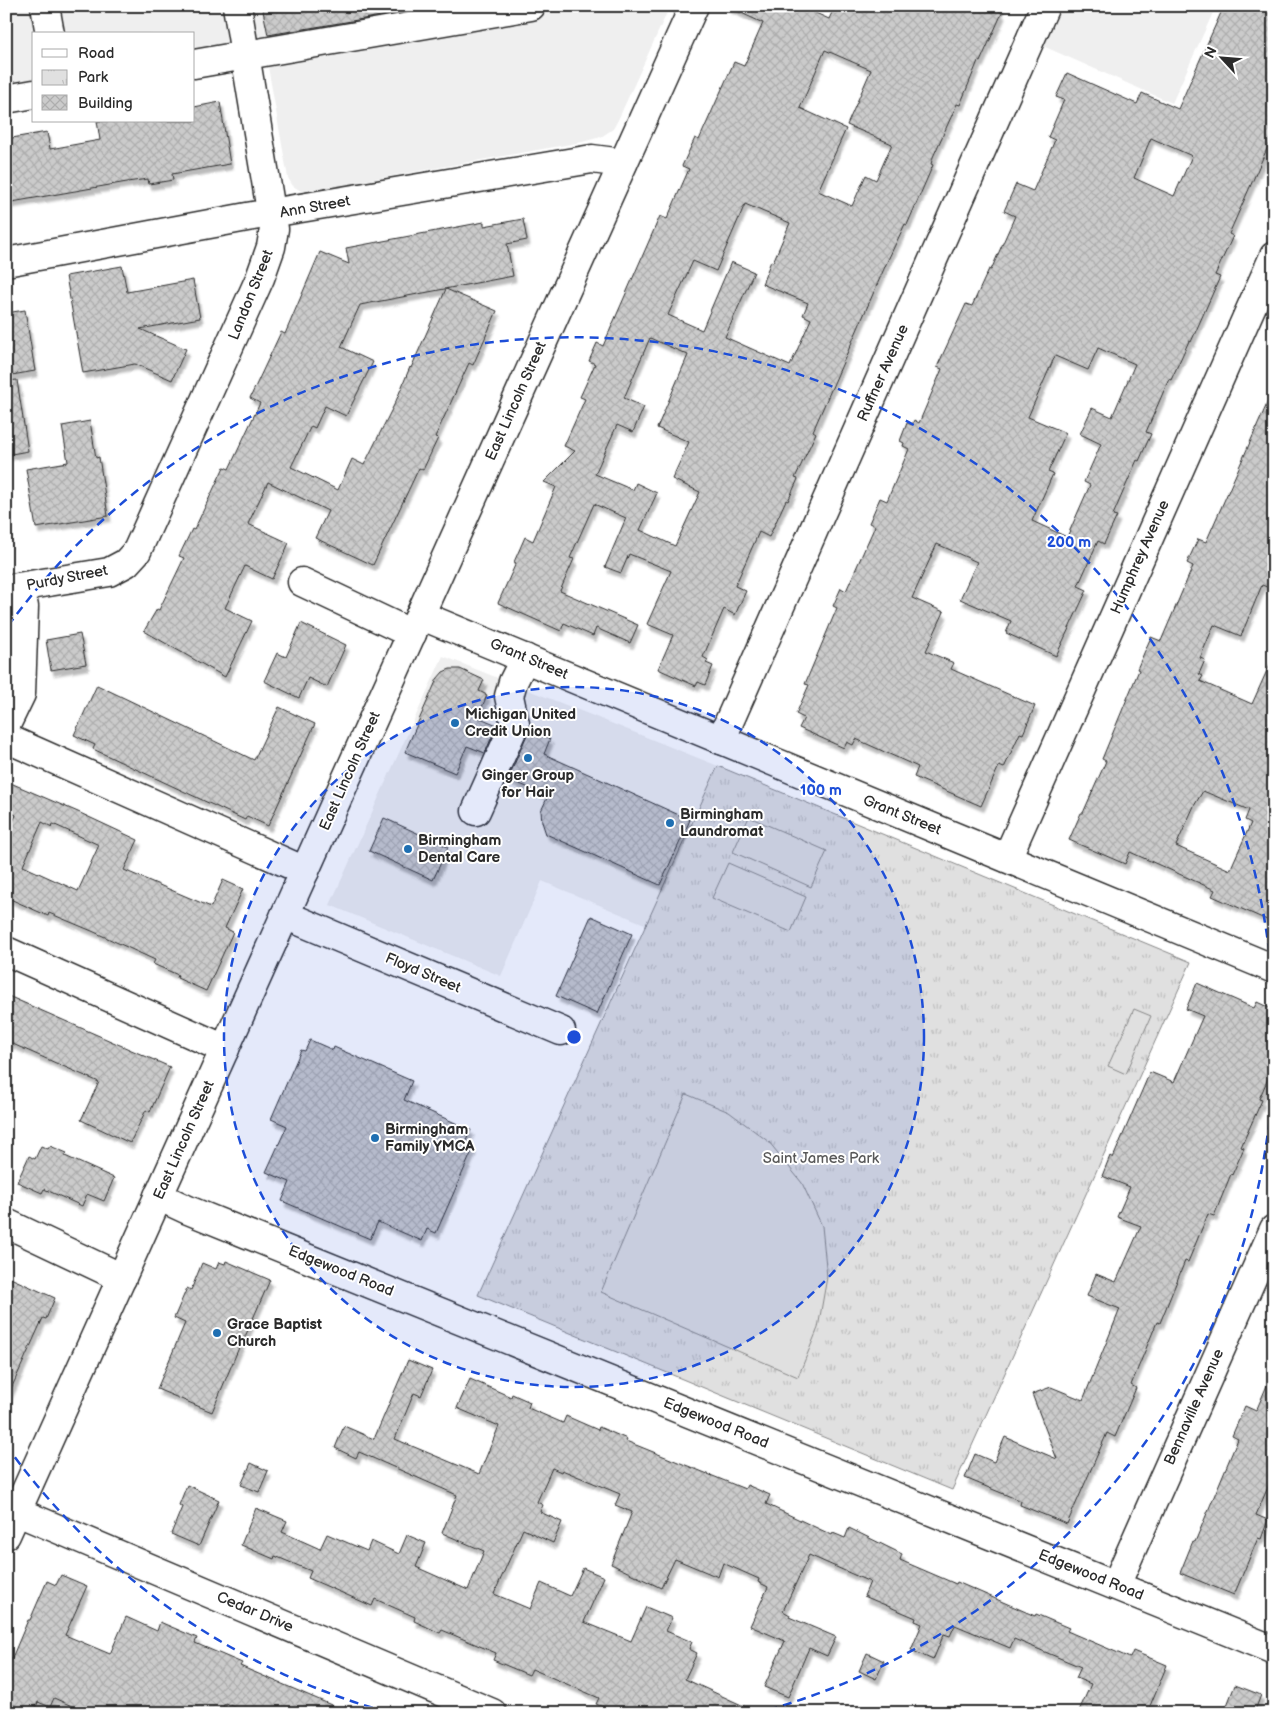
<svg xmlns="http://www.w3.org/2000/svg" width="1280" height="1719" font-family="'Balsamiq Sans',sans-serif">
  <defs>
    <pattern id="park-tufts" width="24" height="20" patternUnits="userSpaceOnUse" patternTransform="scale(1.25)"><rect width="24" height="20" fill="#e0e0e0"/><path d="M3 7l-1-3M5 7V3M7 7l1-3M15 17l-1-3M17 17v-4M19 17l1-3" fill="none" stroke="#c0c0c0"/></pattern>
    <pattern id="building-cross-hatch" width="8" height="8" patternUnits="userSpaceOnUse" patternTransform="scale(1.25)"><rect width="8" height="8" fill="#cbcbcb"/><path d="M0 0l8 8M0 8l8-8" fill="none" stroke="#aeaeae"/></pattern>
    <filter id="shadow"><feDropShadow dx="3" dy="5.5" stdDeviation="1" flood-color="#0004"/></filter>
  </defs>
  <rect width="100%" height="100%" fill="#fff"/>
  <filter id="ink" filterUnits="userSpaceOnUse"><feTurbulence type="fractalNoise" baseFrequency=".02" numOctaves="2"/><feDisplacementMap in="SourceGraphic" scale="10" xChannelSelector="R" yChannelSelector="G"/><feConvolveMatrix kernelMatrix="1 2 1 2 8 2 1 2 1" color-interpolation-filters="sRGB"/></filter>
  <g filter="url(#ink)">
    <g fill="#efefef">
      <path d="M6,6h664l-52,114 -5,9 -12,8 -19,5 -274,49h-7l-8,-5 -5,-8 -25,-139 -69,15v-20h-160v51l-28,5z"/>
      <path d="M1061,6h155l-44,97 -129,-57z"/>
      <path d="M443,656l275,110 -71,159 -105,-44 -41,95 -171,-71z"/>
    </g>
    <path fill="url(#park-tufts)" stroke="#868686" d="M718,766l473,196 -239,528 -474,-195z"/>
    <g fill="#e0e0e0" stroke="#868686">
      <path d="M749,817l78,34 -16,36 -78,-35z"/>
      <path d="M728,863l78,34 -15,35 -79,-34z"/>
      <path d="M1134,1009l17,7 -25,58 -18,-8z"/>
      <path d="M686,1094l43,18 40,30 33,41 20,43 5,51 -9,51 -20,49 -197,-85z"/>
    </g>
    <g fill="url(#building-cross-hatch)" stroke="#2b2b2b" fill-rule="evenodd" filter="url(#shadow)">
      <path d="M262,6h148l1,5 -143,24z"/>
      <path d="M726,6h74l29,13 6,-13h167l-3,5 3,2 -22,49 -2,-1 -18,44 -3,-1 -24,53 -2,7 2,1 -26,60 -2,-1 -18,38 -74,169 3,2 -21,45 3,1 -10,22 -2,-1 -17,37 -10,-5 -24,54 11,5 -11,24 -11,-6 -21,48 5,3 -2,3 7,3 -8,19 -7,-3 -2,4 -38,-17 15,-34 -26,-11 24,-53 -42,-17 -8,19 -16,-6 21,-49 -32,-14 -24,54 4,1 -14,32 78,34 -8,18 -34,-15 -3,8 -29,-13 -3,8 -63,-28 18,-40 -2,-1 11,-25 8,4 23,-54 -12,-5 31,-31 -11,-5 21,-47 -5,-2 15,-33 -6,-3 8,-18 6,3 57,-130 7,3 22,-50 -7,-3 13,-28 4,2 35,-78 10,4 19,-43zM825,50l46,20 -24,55 45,19 -16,36 -10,-5 -14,31 -34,-15 28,-62 -46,-21zM745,204l45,19 -17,39 -2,-1 -9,23 46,19 -5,12 8,4 -21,47 -65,-29 29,-65 -23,-10 -29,68 -34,-15 25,-54 23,10zM650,338l38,17 -31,73 32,14 -17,37 28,13 -25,54 -35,-16 17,-37 -21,-10 -3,7 -38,-16 22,-49 16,7 11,-25 -20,-9z"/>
      <path d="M1224,6h50v127l-45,101 4,2 -18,39 5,2 -29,65 -2,-1 -18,39 -2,-1 -23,53 5,2 -12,27 -2,-1 -24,55 4,1 -13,28 -6,-3 -20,45 9,4 -31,66 -50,-23 5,-12 -51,-22 17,-37 -40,-18 -25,54 32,14 -18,39 28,12 -3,6 84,37 -12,28 -3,-1 -16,35 -5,-2 -18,40 -67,-29 4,-10 -62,-28 -3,6 -6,-3 -3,6 -45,-20 5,-10 -8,-4 13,-29 -4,-1 32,-76 -4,-2 8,-18 5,3 29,-65 -6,-3 11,-25 7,3 22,-52 -6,-3 1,-3 -4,-2 7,-18 5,2 2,-5 5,3 23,-54 -5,-2 29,-63 6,2 17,-37 2,1 24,-54 -11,-5 12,-27 17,7 22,-51 -7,-3 16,-37 -8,-3 11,-24 70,31 5,-11 36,16zM1151,138l41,18 -18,40 -40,-18zM1098,348l37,16 -23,53 -20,-9 -12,26 21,10 -17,38 6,3 -23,52 -35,-16 21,-47 -5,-2 18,-39 -38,-16 27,-61 33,14z"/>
      <path d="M220,102l10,62 -58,10 1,6 -24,4 -1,-5 -21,3 -121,21v-64l41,-7 3,17 50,-9 -3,-19h97v-14z"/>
      <path d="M523,219l4,21 -20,4 6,32 -153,29 -19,42 32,15 -27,54 -21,-10 -10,22 -4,-2 -20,41 47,23 14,-31 12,6 32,-64 14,-34 1,1 35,-79 51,22 -24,54 -4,-2 -34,74 3,1 -15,32 -4,-2 -46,97 -58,-27 13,-27 -60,-29 -20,42 41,19 -17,36 -27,-13 -20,42 27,13 -27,56 -81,-46 13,-22 2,1 25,-52 -5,-2 13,-27 2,1 30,-63 5,2 31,-66 -10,-5 31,-66 4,2 35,-82 29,12 -3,-16 138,-26v4z"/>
      <path d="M122,266l5,26 66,-12 7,38 -60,11 46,20 -14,31 -37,-16 -52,9 -17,-97z"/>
      <path d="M25,310l10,61 -29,5v-63z"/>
      <path d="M17,380l11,71 -22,4v-74z"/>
      <path d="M1274,388v202l-12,-5 -21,51 -27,-11 -14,33 5,2 -6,14 4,2 -3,5 52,23 22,-49v268l-62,-27 3,-6 -85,-38 -5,12 -56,-24 12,-27h2l23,-52 -4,-2 37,-89 -2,-1 14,-32 10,4 32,-75 -6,-3 11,-24 8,3zM1203,791l46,19 -4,10 6,3 -21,47 -54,-24 18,-40z"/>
      <path d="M90,421l6,37 3,-1 9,59 -72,12 -10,-59 42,-7 -6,-36z"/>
      <path d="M301,623l45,22 -19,42 -19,-9 -9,20 -35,-17 13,-28 9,4z"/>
      <path d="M80,634l6,30 -35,6 -5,-30z"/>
      <path d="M450,669h10l24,11 -5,11 8,4 -9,22 19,8 -12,28 -18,-7 -12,27 -50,-21 32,-73 6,-7z"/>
      <path d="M97,685l157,75 25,-53 36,17 -47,102 -21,-10 -2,4 -152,-71 2,-4 -21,-10z"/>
      <path d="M529,730l21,9 -6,15 146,66 -30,65 -114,-51 -4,-12 -1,-11 7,-15 -40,-17z"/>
      <path d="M6,781l72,31 60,28 -14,30 87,37 12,-27 20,9 -18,39 8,4 -27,59 -29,-13 1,-3 -25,-11 2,-4 -63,-29 -43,-18 -1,3 -40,-18 -2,4v-64l10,-23 -10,-5zM42,822l10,5 1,-3 46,21 -21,46 -55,-25z"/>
      <path d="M384,818l64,29 -15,33 -64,-29z"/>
      <path d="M591,916l41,18 -35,80 -41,-18z"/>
      <path d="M1197,983l57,25 3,-6 17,8v55l-15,34 3,1 -21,47 3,1 -12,27 -1,-1 -17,42 -6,-2 -20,48 -3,-1 -25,62 -3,-1 -26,63 5,3 -21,49 -8,-4 -40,91 -47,-19 1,-4 -56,-23 10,-24 19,8 11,-25 52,22 -25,-65 19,-7 32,13 37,-91 -33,-13 9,-22 20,8 25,-56 -24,-9 13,-30 -28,-11 8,-20 3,2 37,-86 24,10 29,-66 -17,-7z"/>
      <path d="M6,995l164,72 -20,45 -4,-2 -16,33 -49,-23 18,-38 -93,-41z"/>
      <path d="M310,1040l23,10 1,-3 78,34 -8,19 67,30 -7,15 9,4 -37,84 -9,-4 -5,12 -44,-19 -8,17 -88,-38 8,-19 -24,-10 21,-46 -16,-7 30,-69 4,1z"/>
      <path d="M41,1146l7,3 2,-3 17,7 -2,3 49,22 -10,23 -17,-7 -5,12 -38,-17 -2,4 -25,-11 12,-26 6,3z"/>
      <path d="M226,1261l44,19 -26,59 -1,-1 -31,74 -55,-23 28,-66 -11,-5 13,-30 4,2 11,-27 14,6 3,-7 6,2z"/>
      <path d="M6,1276l49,22 -9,21 -3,-1 -37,82z"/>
      <path d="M408,1360l24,10 -11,26 -7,-3 -19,46 84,35 20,-48 -42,-18 13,-29 41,18 1,-3 18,8 -2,6 35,15 3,-7 32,14 1,-3 28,12 -1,2 119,48 2,-4 23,10 -4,9 66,31 1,-2 12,5 4,-10 53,26 -2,6 56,24 1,-2 78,34 1,-2 33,14 -2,3 63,27 3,-7 34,14 -20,48h-69l13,-29 -15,-6 5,-11 -67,-28 -4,9 -55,-23 -5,11 -6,-2 -11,26 -22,-10 11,-26 -7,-3 1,-3 -52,-22 6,-14 -61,-27 -26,56 7,4 -1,2 47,20 -9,19 -18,-8 -21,49 -24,-10 21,-46 -35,-15 18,-39 -10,-5 1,-3 -36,-16 -5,14 -43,-18 -14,29 -50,-24 21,-52 -17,-7 5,-11 -58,-24 -1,2 -9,-4 -15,34 6,3 -3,7 22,10 -9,21 -30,-14 -29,65 36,15 11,-26 29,13 13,-28 21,9 -20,45 47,19 15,-34 26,11 -6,13 26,11 -3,7 8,4 -12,26 74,34h-143l-20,-9 3,-6 -67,-29 -3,6 -36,-15 3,-7 -54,-23 -2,3 -26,-12 1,-4 -40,-18 -3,7 -64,-28 3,-7 -36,-15 -1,3 -33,-14 15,-37 31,13 -5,11 38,17 7,-15 40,17 4,-10 28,13 8,-19 19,8 -10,24 52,23 16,-39 -42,-18 15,-38 -98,-43 -3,6 -21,-10 9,-22 30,13z"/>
      <path d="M1274,1369v104l-18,42 12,5 -7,19 -3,-1 -24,57 -54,-22 13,-32 2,1 43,-103 -6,-3 13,-30 11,5z"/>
      <path d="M251,1463l17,8 -9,21 -18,-7z"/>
      <path d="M187,1485l32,15 -20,46 -28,-12 11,-27 -3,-2z"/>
      <path d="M61,1575l26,11 -22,49 45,19 16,-37 31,14 3,-9 37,16 -2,5 47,20 -2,3 110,47h-103l-22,-10 -5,10h-133l-33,-15 -4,9 -12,-5 -4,11h-3l-25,-11v-30l22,-52h2l17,-39 9,4z"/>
      <path d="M867,1653l17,8 -8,18 -17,-8z"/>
      <path d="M1235,1685l26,10 -7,18h-30z"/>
    </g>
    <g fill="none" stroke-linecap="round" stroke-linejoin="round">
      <g stroke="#2b2b2b" stroke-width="31">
        <g id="minor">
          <path d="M45,6l5,28"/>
          <path d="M194,64l337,-58"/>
          <path d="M6,99l28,-5"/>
          <path d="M6,262l241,-45 345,-58 31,4"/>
          <path d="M302,582l110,52"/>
          <path d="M6,589l103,-17 17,-9 11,-12 123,-273 11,-31 3,-18 -37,-223"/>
          <path d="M420,615l854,354"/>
          <path d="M6,725l15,-31 3,-87 -4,-20"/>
          <path d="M6,736l2,3 297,132"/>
          <path d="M721,740l324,-734"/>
          <path d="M476,811l39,-87 -6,-28 4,-14 12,-24"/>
          <path d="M1007,858l267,-602"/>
          <path d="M285,915l276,116"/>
          <path d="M6,951l219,98"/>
          <path d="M158,1196l30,14 1086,440"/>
          <path d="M6,1223l116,55"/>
          <path d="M6,1507l486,206"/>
          <path d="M6,1535l688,-1529"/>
          <path d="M1116,1585l158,-356"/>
        </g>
      </g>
      <use href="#minor" stroke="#fff" stroke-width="28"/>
    </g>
  </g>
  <circle cx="574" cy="1037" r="350" fill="#1d4ed8" fill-opacity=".12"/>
  <g fill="none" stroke="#1d4ed8" stroke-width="2.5" stroke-dasharray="9 6">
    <circle cx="574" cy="1037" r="350"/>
    <path d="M1274 1061A700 700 0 0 1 761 1712M387 1712A700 700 0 0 1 8 1448M8 626A700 700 0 0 1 1274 1013"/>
  </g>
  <g fill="#1f6fb2" stroke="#fff" stroke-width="2">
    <circle cx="455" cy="723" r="5"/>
    <circle cx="528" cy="758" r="5"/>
    <circle cx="670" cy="823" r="5"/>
    <circle cx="408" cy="849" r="5"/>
    <circle cx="375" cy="1138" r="5"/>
    <circle cx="217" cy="1333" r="5"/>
  </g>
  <g text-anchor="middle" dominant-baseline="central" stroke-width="4" stroke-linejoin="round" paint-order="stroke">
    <g font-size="15" fill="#2b2b2b" stroke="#fff">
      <text transform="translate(315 207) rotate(-10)">Ann Street</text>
      <text transform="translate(251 295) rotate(-68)">Landon Street</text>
      <text transform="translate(883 373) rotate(-66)">Ruffner Avenue</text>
      <text transform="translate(516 401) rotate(-66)">East Lincoln Street</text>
      <text transform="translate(1140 557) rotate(-66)">Humphrey Avenue</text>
      <text transform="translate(67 578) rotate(-11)">Purdy Street</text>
      <text transform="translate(529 659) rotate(23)">Grant Street</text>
      <text transform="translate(350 771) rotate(-66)">East Lincoln Street</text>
      <text transform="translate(902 815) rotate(22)">Grant Street</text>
      <text transform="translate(423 973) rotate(23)">Floyd Street</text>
      <text transform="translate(184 1140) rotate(-66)">East Lincoln Street</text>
      <text transform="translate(341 1271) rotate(22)">Edgewood Road</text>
      <text transform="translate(1194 1407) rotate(-66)">Bennaville Avenue</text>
      <text transform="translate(716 1423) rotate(22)">Edgewood Road</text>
      <text transform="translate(1091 1575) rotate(22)">Edgewood Road</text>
      <text transform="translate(255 1612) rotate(23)">Cedar Drive</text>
    </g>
    <g font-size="15" font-weight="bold" fill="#2b2b2b" stroke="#fff" text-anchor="start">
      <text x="465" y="714">Michigan United<tspan x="465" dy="17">Credit Union</tspan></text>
      <text x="528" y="775" text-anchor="middle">Ginger Group<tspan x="528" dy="17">for Hair</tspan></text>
      <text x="680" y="814">Birmingham<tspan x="680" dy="17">Laundromat</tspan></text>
      <text x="418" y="840">Birmingham<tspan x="418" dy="17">Dental Care</tspan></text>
      <text x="385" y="1129">Birmingham<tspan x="385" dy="17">Family YMCA</tspan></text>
      <text x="227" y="1324">Grace Baptist<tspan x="227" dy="17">Church</tspan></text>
    </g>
    <g font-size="15" fill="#585858" stroke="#fff">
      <text x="821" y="1158">Saint James Park</text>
    </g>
  </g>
  <circle cx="574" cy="1037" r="8" fill="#1d4ed8" stroke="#fff" stroke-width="2.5"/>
  <g font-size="15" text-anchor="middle" font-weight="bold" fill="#1d4ed8" stroke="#fff" stroke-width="4" stroke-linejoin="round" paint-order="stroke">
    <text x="1069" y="547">200 m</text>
    <text x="821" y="795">100 m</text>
  </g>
  <rect width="1280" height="1719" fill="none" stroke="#fff" stroke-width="25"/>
  <rect x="12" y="12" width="1255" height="1694" fill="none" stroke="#2b2b2b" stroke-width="2" filter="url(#ink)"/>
  <rect x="32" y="32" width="162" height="90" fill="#ffffff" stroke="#aaaaaa"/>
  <rect x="42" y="49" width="25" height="8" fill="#ffffff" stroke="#aaaaaa"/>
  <text x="78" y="58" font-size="15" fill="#2b2b2b">Road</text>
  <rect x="42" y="70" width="25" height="15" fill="url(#park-tufts)" stroke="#aaaaaa"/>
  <text x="78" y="82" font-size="15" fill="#2b2b2b">Park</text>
  <rect x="42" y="95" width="25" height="15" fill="url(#building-cross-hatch)" stroke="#aaaaaa"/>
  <text x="78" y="108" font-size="15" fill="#2b2b2b">Building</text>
  <g transform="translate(1222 58) rotate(296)" stroke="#ffffff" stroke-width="4" paint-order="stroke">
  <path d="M0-4L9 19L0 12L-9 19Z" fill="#2b2b2b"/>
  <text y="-8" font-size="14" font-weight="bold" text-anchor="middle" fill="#2b2b2b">N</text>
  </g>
</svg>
